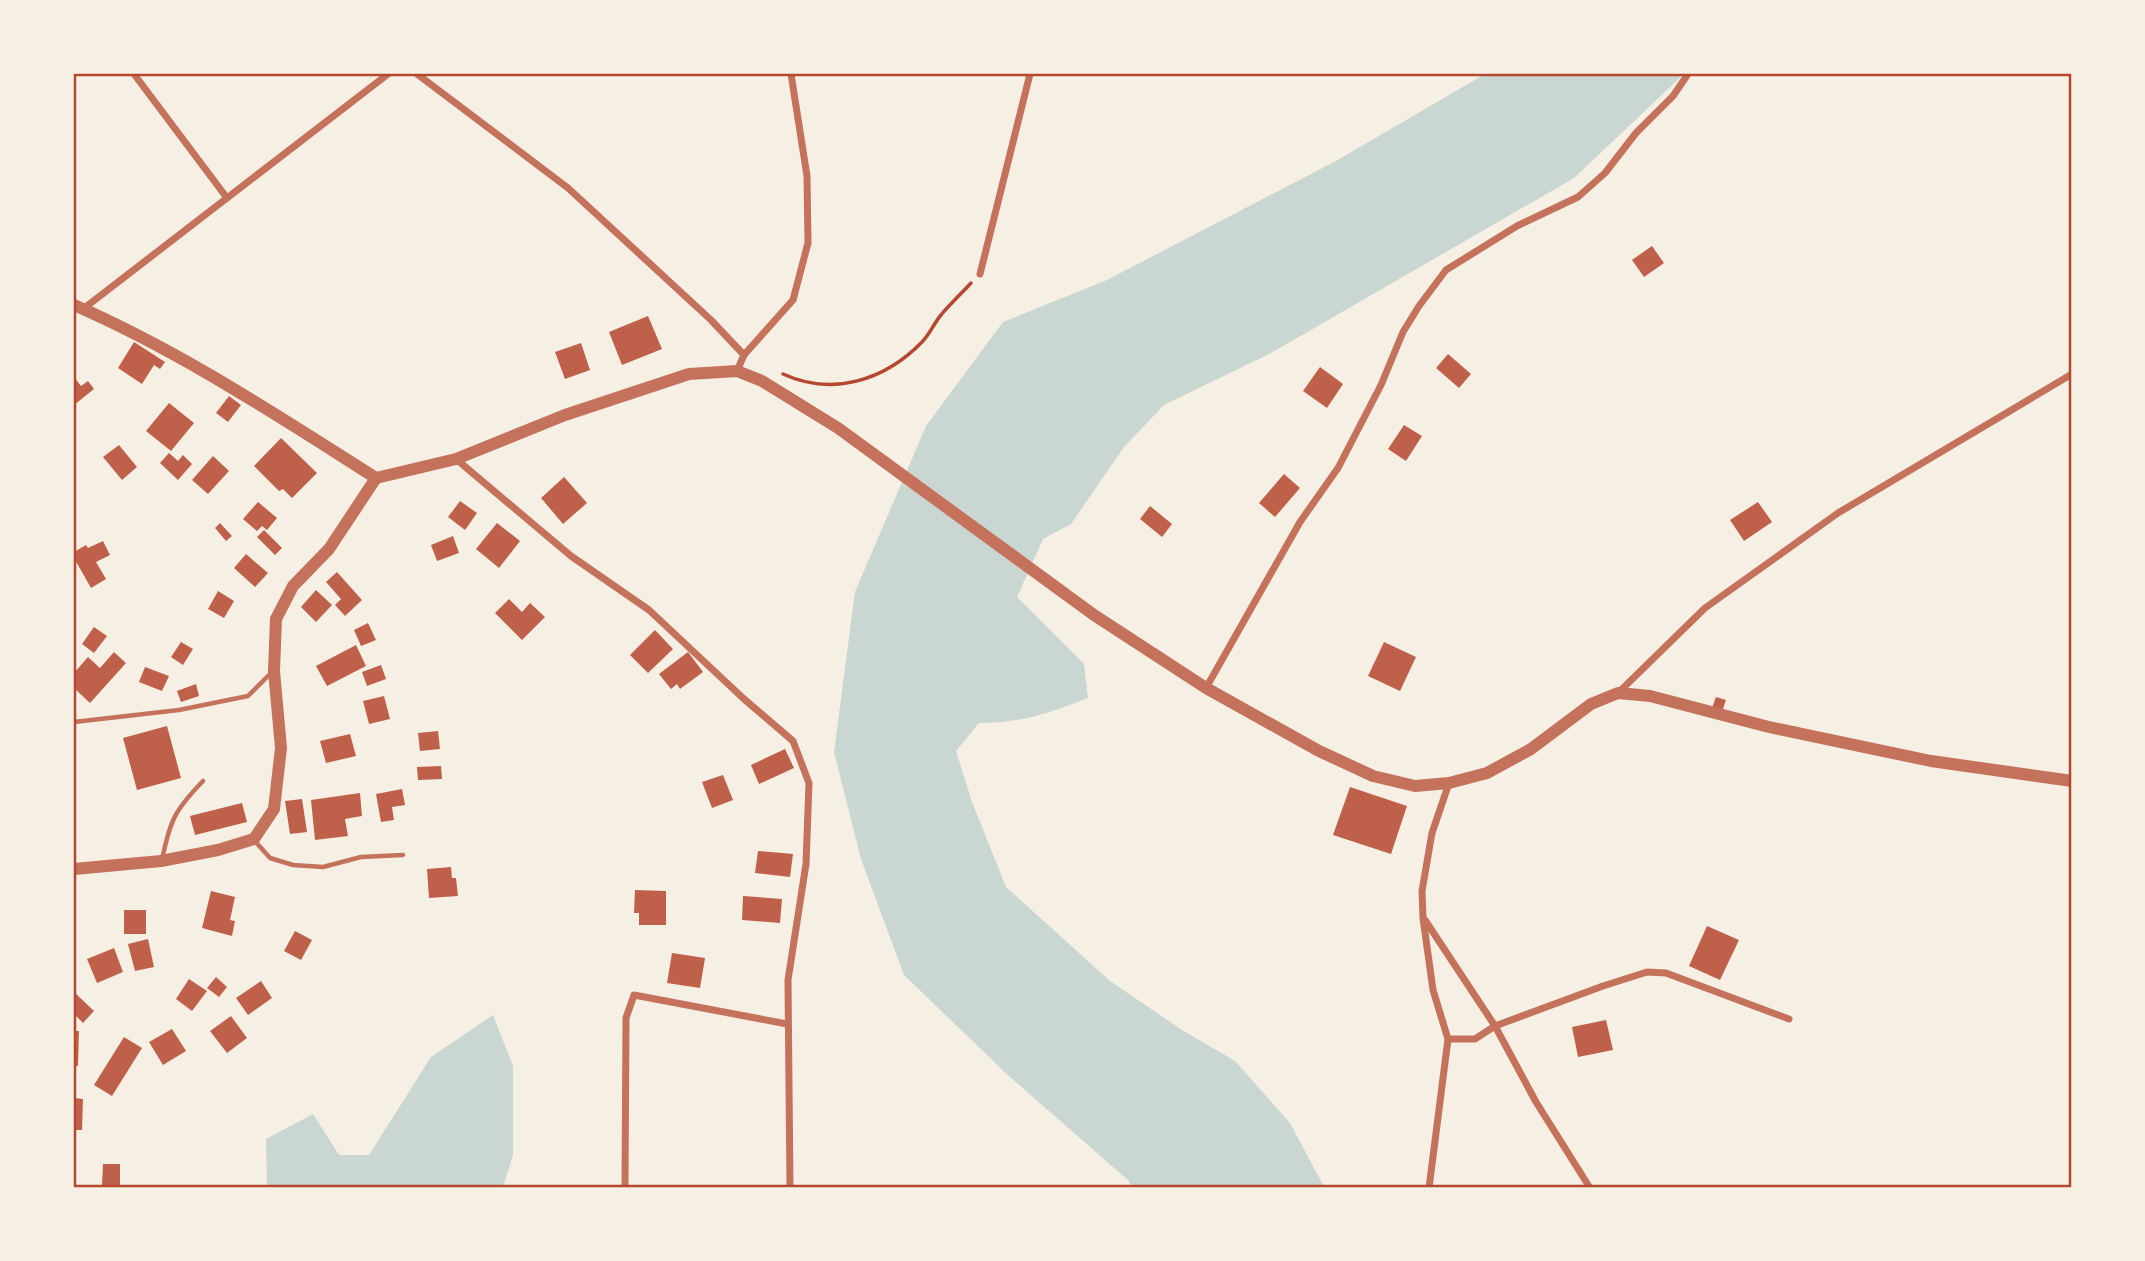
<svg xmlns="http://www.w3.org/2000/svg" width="2145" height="1261" font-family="'Fira Sans',sans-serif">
  <rect width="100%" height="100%" fill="#f6efe4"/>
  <g fill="#c9d6d2">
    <path d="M1485,74h199l-110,104 -303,175 -107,52 -40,42 -53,77 -28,15 -26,58 67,67 4,34c-39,15 -66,25 -109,25l-23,28 16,51 34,85 104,94 72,49 53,31 55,62 33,62 -1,2h-191l-2,-6 -118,-103 -107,-103 -43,-116 -27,-107 21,-160 71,-166 77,-104 104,-42 229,-119z"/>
    <path d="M493,1015l20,51v89l-10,32h-236l-1,-48 47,-25 26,41h30l62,-98z"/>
  </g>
  <g fill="#bf614a">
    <path d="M1652,246l12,17 -20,14 -12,-17z"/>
    <path d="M648,316l14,33 -40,16 -13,-33z"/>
    <path d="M134,342l31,20 -5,7 -6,-4 -12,19 -24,-16z"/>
    <path d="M581,343l9,27 -25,9 -10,-27z"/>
    <path d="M1448,354l23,20 -12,14 -23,-20z"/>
    <path d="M1320,367l23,17 -16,24 -24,-17z"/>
    <path d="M74,377l7,9 7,-5 6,8 -20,16z"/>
    <path d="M229,396l12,9 -13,17 -12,-9z"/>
    <path d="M169,403l25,20 -23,28 -25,-20z"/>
    <path d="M1404,425l18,11 -16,25 -18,-12z"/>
    <path d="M281,438l36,35 -25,25 -9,-9 -4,2 -25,-25z"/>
    <path d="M119,445l18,22 -15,13 -19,-23z"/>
    <path d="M169,453l9,8 5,-6 9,9 -14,16 -18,-17z"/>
    <path d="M213,456l16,15 -21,23 -16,-14z"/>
    <path d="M1284,474l16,14 -25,29 -16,-14z"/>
    <path d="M564,477l23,26 -24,21 -22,-26z"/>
    <path d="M460,501l17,12 -12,17 -17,-13z"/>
    <path d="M258,502l19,16 -10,12 -5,-4 -5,5 -14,-12z"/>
    <path d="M1758,502l14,20 -28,19 -14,-21z"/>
    <path d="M1150,506l22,18 -10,13 -22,-18z"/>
    <path d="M220,523l12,13 -6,5 -11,-13z"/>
    <path d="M497,523l23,18 -21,27 -23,-19z"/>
    <path d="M264,530l18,18 -7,7 -18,-18z"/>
    <path d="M453,536l6,17 -22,8 -6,-16z"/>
    <path d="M103,541l7,14 -14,7 10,17 -15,9 -17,-30v-6l12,-7 2,3z"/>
    <path d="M246,554l22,19 -13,14 -21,-19z"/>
    <path d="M337,572l25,28 -17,16 -10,-11 6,-6 -15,-17z"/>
    <path d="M316,590l16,15 -16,17 -15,-15z"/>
    <path d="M218,591l16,10 -10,17 -16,-9z"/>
    <path d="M509,599l13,13 8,-9 15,14 -23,23 -27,-27z"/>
    <path d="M368,623l8,17 -15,6 -7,-16z"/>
    <path d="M94,627l13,9 -13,17 -12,-9z"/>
    <path d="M655,630l18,19 -25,24 -18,-18z"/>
    <path d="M181,642l12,7 -10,16 -12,-8z"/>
    <path d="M1384,642l32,15 -16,34 -32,-15z"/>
    <path d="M356,645l10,21 -39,20 -11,-20z"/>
    <path d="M114,652l12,11 -36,40 -16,-15v-15l14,-16 12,11z"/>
    <path d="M688,652l15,20 -23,17 -3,-5 -6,5 -12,-15z"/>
    <path d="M381,665l5,14 -19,7 -5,-14z"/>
    <path d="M145,667l24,9 -7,15 -23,-9z"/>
    <path d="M196,684l3,12 -18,6 -4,-11z"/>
    <path d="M384,696l6,23 -21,5 -6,-23z"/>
    <path d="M1716,697l10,3 -4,12 -10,-4z"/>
    <path d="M167,726l14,52 -44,12 -14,-52z"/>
    <path d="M438,731l2,18 -20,2 -2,-18z"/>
    <path d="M350,734l6,22 -30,7 -6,-22z"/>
    <path d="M785,749l9,19 -35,16 -8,-19z"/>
    <path d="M441,766l1,13 -24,1 -1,-13z"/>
    <path d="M723,775l10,25 -21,8 -10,-26z"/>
    <path d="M1350,787l57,19 -16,48 -58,-19z"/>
    <path d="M402,789l3,16 -13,2 2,13 -13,2 -5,-28z"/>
    <path d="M360,793l2,23 -17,3 3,17 -33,4 -4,-40z"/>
    <path d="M302,799l5,33 -17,2 -5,-33z"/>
    <path d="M242,803l5,19 -52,13 -5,-19z"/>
    <path d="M758,851l35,3 -3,23 -35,-4z"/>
    <path d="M451,867l1,11h4l2,18 -29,2 -2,-29z"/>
    <path d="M635,890l31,1v34h-27v-12h-5z"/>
    <path d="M211,891l24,6 -5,23 5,1 -3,15 -30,-8z"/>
    <path d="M743,896l39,3 -2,24 -38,-3z"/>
    <rect x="124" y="910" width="22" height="24"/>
    <path d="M1707,926l32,14 -19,40 -31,-14z"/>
    <path d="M295,931l17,9 -11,20 -17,-9z"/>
    <path d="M148,939l6,28 -19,4 -7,-27z"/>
    <path d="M114,948l9,24 -26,11 -10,-24z"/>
    <path d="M672,953l33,5 -5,30 -33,-5z"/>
    <path d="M216,977l11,10 -8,10 -12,-9z"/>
    <path d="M189,979l18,12 -15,20 -16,-12z"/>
    <path d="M261,981l11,17 -24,17 -12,-17z"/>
    <path d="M74,992l20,19 -11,12 -9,-9z"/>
    <path d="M231,1016l16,22 -20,15 -17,-22z"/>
    <path d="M1606,1020l7,30 -35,7 -6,-30z"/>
    <path d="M172,1029l14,22 -23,14 -14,-23z"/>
    <path d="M74,1031h5l-1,35h-4z"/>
    <path d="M124,1037l18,11 -30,48 -18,-11z"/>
    <path d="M74,1098l9,1 -1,31h-8z"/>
    <path d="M103,1164h17v21h-18z"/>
  </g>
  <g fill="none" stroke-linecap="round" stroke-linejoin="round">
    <path stroke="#b5482f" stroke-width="3.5" d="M783,374c50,23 102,6 139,-32 8,-8 12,-19 19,-27 9,-11 20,-21 30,-32"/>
    <g stroke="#c5725c" stroke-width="4.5">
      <path d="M74,722l105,-12 69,-14 22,-22"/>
      <path d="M254,840l16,18 23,7 30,2 38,-10 42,-2"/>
      <path d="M162,860c8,-40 13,-50 41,-79"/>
    </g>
    <g stroke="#c5725c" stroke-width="7">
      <path d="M134,74l93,124"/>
      <path d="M417,74l151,114 143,132 33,35"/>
      <path d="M980,274l50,-200"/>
      <path d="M83,309l305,-235"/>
      <path d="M737,371l7,-16 49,-55 15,-57 -1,-67 -16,-102"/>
      <path d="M456,459l115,97 78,54 95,89 49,42 16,42 -3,81 -18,116 2,208"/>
      <path d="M1206,688l94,-166 38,-54 43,-83 22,-53 16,-26 27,-36 71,-44 61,-29 27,-24 31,-40 37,-37 15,-22"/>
      <path d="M1618,693l87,-85 133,-95 234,-139"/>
      <path d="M1425,920l70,106 41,76 54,86"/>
      <path d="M1448,1039h27l20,-13 108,-40 44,-14 19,1 123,46"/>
      <path d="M625,1186l1,-168 8,-23 153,29"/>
      <path d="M1429,1188l19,-149 -15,-49 -10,-72 -1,-27 10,-58 17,-50"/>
    </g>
    <g stroke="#c5725c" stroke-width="12">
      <path d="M74,305c106,46 204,111 302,173"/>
      <path d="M376,478l80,-19 109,-44 124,-41 48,-3 25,10 76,47 256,187 112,73 113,63 54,25 42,10 34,-3 38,-10 44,-24 60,-45 27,-11 32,3 119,31 162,34 141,20"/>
      <path d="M74,869l87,-8 57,-11 36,-11 20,-30 7,-61 -7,-77 2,-52 17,-33 36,-37 47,-71"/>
    </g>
  </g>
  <rect width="2145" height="1261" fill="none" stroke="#f6efe4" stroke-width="150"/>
  <rect x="75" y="75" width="1995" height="1111" fill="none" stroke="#b5482f" stroke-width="2.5"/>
</svg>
